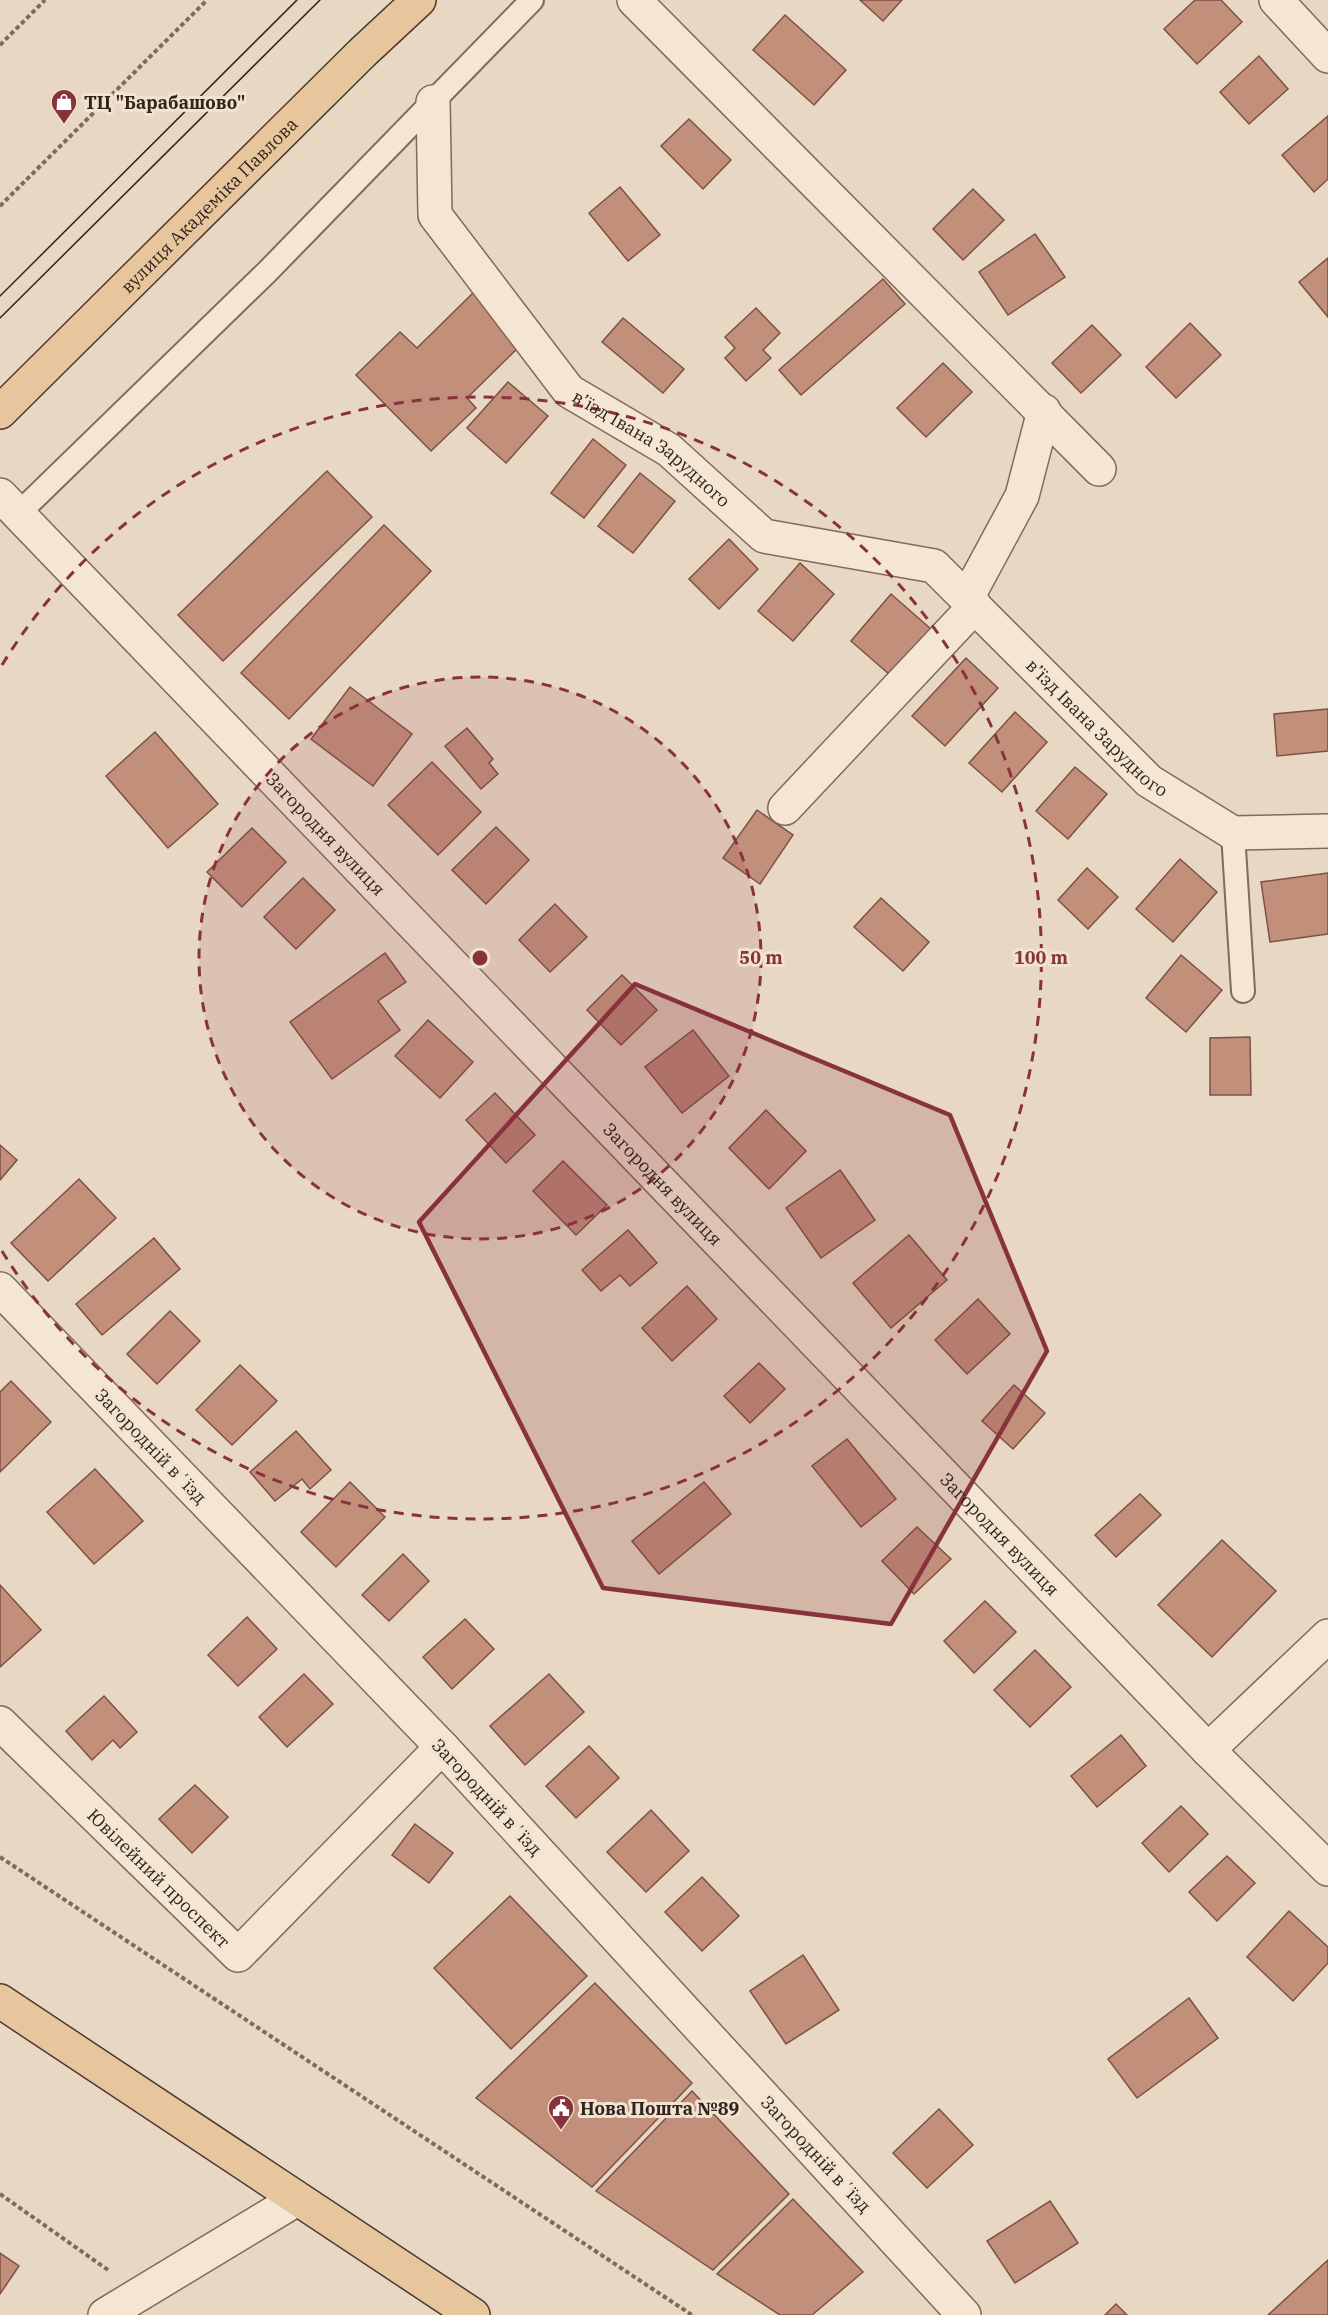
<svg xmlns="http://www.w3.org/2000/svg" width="1328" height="2315" font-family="'IBM Plex Serif',serif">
  <rect width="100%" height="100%" fill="#e8d7c2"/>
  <g fill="#c28f7b" stroke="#7c5244" stroke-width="1.5">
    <path d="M860,0h42l-19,21z"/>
    <path d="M1195,0h26l21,22 -45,42 -33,-35z"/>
    <path d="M785,15l61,55 -32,35 -61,-55z"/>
    <path d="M1259,56l29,33 -39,35 -29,-32z"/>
    <path d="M1328,116v63l-14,13 -32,-37z"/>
    <path d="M689,119l42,41 -28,29 -42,-43z"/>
    <path d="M620,187l40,48 -32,26 -39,-48z"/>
    <path d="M973,189l31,31 -41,40 -30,-31z"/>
    <path d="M1035,234l30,43 -57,38 -29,-43z"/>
    <path d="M1328,258v59l-29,-35z"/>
    <path d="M883,279l22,25 -104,91 -22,-25z"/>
    <path d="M476,290l50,50 -59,58 9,10 -45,43 -75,-76 44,-43 17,16z"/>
    <path d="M756,308l24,25 -17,17 8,8 -25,23 -21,-23 10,-10 -10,-11z"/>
    <path d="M623,318l61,51 -21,24 -61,-51z"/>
    <path d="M1190,323l31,32 -45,43 -30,-31z"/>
    <path d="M1092,325l29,30 -40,38 -29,-30z"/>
    <path d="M943,363l29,29 -46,45 -29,-29z"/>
    <path d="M508,382l40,34 -42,47 -39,-35z"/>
    <path d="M593,439l33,26 -42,53 -33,-25z"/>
    <path d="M327,471l45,46 -149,144 -45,-46z"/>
    <path d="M640,473l35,28 -42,52 -35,-27z"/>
    <path d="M384,525l47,46 -142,148 -48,-46z"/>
    <path d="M729,539l29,30 -39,40 -30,-30z"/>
    <path d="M800,563l34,31 -41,47 -35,-30z"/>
    <path d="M891,594l48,42 -41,46 -47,-41z"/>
    <path d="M966,658l32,30 -53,58 -33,-30z"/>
    <path d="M350,687l62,47 -39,52 -62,-47z"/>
    <path d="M1328,709v42l-51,5 -3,-42z"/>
    <path d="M1015,712l32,30 -45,50 -33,-29z"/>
    <path d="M467,728l26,31 -4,4 9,11 -17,15 -36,-43z"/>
    <path d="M155,732l63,72 -50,44 -62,-72z"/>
    <path d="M432,762l49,50 -43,43 -50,-50z"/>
    <path d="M1075,767l32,27 -39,45 -32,-28z"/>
    <path d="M757,810l36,25 -33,49 -37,-26z"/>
    <path d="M496,827l33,33 -43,44 -34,-34z"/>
    <path d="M252,828l34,34 -44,45 -35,-35z"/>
    <path d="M1180,859l37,33 -44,50 -37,-33z"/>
    <path d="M1087,868l31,29 -30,32 -30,-29z"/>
    <path d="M1328,873v61l-58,8 -9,-60z"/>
    <path d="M303,878l32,32 -39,39 -32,-32z"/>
    <path d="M881,898l48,44 -26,29 -49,-44z"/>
    <path d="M555,904l32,33 -37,35 -31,-32z"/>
    <path d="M385,953l21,29 -28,19 22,29 -68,49 -42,-57z"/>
    <path d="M1181,955l41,35 -36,42 -40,-34z"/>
    <path d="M622,975l35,35 -36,35 -34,-35z"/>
    <path d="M428,1020l45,42 -33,36 -45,-42z"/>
    <path d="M693,1030l36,46 -47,37 -37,-46z"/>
    <path d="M1250,1037l1,58h-41v-57z"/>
    <path d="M495,1093l40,42 -29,28 -40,-43z"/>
    <path d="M766,1110l40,41 -37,38 -40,-41z"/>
    <path d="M0,1145l17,15 -17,20z"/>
    <path d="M563,1161l44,44 -31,30 -43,-44z"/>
    <path d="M840,1170l35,50 -54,38 -35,-50z"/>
    <path d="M79,1179l37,39 -68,63 -37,-38z"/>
    <path d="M628,1230l29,33 -27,23 -10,-11 -19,16 -19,-21z"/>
    <path d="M909,1235l38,45 -56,48 -38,-45z"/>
    <path d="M154,1238l26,31 -78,66 -26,-31z"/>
    <path d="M687,1286l30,33 -45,42 -30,-33z"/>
    <path d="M978,1299l32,35 -43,40 -32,-34z"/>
    <path d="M170,1311l30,30 -43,43 -30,-30z"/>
    <path d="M759,1363l26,26 -35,34 -26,-27z"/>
    <path d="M240,1365l37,36 -45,44 -36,-35z"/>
    <path d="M11,1381l40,41 -51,50v-80z"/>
    <path d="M1014,1385l31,28 -32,36 -31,-28z"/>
    <path d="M296,1431l35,39 -21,19 -8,-10 -27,22 -25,-29z"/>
    <path d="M847,1439l49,60 -35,28 -49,-61z"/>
    <path d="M95,1469l48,52 -49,43 -47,-52z"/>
    <path d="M350,1482l35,35 -49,50 -35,-35z"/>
    <path d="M704,1482l27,32 -72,60 -27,-33z"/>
    <path d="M1140,1494l21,21 -45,42 -21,-22z"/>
    <path d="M917,1527l34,32 -37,35 -32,-33z"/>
    <path d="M1222,1540l54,51 -64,66 -54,-52z"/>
    <path d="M403,1554l26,27 -40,40 -27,-26z"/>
    <path d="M0,1585l41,45 -41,37z"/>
    <path d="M985,1601l31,31 -42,41 -30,-32z"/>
    <path d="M247,1617l30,32 -39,37 -30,-31z"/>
    <path d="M465,1619l29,30 -42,40 -29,-32z"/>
    <path d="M1035,1650l36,37 -41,40 -36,-37z"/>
    <path d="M304,1674l29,30 -46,43 -28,-30z"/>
    <path d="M549,1674l35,38 -59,53 -35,-39z"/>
    <path d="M104,1696l33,36 -17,16 -7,-8 -21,20 -26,-29z"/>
    <path d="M1121,1735l25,31 -49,41 -26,-31z"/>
    <path d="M589,1746l30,32 -43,40 -30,-32z"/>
    <path d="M195,1785l33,32 -36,36 -33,-34z"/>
    <path d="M1181,1806l27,28 -39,38 -27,-29z"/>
    <path d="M651,1810l38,41 -43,41 -39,-40z"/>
    <path d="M415,1824l38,29 -24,30 -37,-28z"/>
    <path d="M1227,1856l28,27 -38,38 -28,-29z"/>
    <path d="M702,1877l37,39 -37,35 -37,-39z"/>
    <path d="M510,1896l77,80 -76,73 -77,-81z"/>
    <path d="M1289,1911l39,36v16l-35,38 -46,-44z"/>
    <path d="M803,1955l36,55 -53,34 -36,-53z"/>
    <path d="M595,1983l97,100 -100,104 -116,-89z"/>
    <path d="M1189,1998l29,40 -81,60 -29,-39z"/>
    <path d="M692,2091l97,103 -76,76 -117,-79z"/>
    <path d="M939,2109l34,36 -46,43 -34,-35z"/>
    <path d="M793,2199l70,73 -51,43h-32l-63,-41z"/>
    <path d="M1050,2201l28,42 -63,40 -28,-42z"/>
    <path d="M0,2253l19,13 -19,28z"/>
    <path d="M1328,2260v55h-60z"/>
    <path d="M1116,2304l11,11h-22z"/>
  </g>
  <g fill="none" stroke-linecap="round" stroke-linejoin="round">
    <g stroke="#806a5b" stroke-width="26">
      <g id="lane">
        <path d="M18,514l249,-242 265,-272"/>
        <path d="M1233,833l10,158"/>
      </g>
    </g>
    <g stroke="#806a5b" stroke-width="36">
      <g id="street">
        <path d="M634,0l465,469"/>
        <path d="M1276,0l52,56"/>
        <path id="s1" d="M433,102l2,113 134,176 100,59 95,86 170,30 215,215 84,52 95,-2"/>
        <path id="s2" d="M0,495l1208,1255 120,119"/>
        <path d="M967,598l55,-102 22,-85"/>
        <path d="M785,808l190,-202"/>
        <path d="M0,1289l442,458 522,568"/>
        <path id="s3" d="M0,1723l238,232 204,-208"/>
        <path d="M1208,1750l120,-114"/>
        <path d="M105,2315l192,-116"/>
      </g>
    </g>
    <g stroke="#4e392f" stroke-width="36">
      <g id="primary">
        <path id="s4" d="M0,412l362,-359 57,-53"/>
        <path d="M0,2001l473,314"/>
      </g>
    </g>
    <g stroke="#806a5b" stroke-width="4" stroke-dasharray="4.5 3" stroke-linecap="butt">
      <path d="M0,45l45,-45"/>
      <path d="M0,206l207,-206"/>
      <path d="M0,1857l692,458"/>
      <path d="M0,2194l108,76"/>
    </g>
    <use href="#lane" stroke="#f4e6d3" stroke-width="22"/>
    <use href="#street" stroke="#f4e6d3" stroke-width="33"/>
    <use href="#primary" stroke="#e8c69d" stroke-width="33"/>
    <g stroke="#31241d" stroke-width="1.5">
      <path d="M0,296l297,-296"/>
      <path d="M0,318l320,-318"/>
    </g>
  </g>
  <path fill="#88323e" fill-opacity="0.2" stroke="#88323e" stroke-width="4.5" stroke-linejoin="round" d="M635,984l315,131 97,236 -156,273 -288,-36 -184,-366z"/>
  <circle cx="480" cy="958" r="281" fill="#88323e" fill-opacity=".12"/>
  <g fill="none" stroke="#88323e" stroke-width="3" stroke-dasharray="10 8">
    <circle cx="480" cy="958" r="281"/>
    <path d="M2 665A561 561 0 1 1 2 1251"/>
  </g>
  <defs>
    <g id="shop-pin" transform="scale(1.35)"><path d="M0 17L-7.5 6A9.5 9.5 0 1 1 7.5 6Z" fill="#88323e" stroke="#f1e3d0"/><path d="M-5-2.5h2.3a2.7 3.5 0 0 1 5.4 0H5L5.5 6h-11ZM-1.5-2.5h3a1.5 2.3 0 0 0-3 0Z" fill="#fff"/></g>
    <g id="civic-pin" transform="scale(1.35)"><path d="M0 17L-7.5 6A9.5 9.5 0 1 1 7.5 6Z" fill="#88323e" stroke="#f1e3d0"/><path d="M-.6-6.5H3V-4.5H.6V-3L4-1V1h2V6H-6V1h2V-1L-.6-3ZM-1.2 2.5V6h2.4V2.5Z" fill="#fff"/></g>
  </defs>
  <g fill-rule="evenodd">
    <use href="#shop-pin" x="64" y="102"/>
    <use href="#civic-pin" x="561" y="2108"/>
  </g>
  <g text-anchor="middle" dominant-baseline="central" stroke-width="6" stroke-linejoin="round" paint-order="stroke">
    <g font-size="18" font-weight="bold" fill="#31241d" stroke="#f1e3d0" text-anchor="start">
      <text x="84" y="102">ТЦ "Барабашово"</text>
      <text x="580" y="2108">Нова Пошта №89</text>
    </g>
    <g font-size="18" fill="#31241d" stroke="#f1e3d0">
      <text stroke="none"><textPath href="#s4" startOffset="294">вулиця Академіка Павлова</textPath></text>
      <text stroke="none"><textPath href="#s1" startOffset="435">в’їзд Івана Зарудного</textPath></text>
      <text stroke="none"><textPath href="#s1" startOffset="981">в’їзд Івана Зарудного</textPath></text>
      <text stroke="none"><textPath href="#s2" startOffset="470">Загородня вулиця</textPath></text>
      <text stroke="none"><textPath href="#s2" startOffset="956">Загородня вулиця</textPath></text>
      <text transform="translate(151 1446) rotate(46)">Загородній вʼїзд</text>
      <text stroke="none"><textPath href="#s2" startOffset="1442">Загородня вулиця</textPath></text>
      <text transform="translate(487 1797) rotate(47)">Загородній вʼїзд</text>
      <text stroke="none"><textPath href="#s3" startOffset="222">Ювілейний проспект</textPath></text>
      <text transform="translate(816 2154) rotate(47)">Загородній вʼїзд</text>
    </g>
  </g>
  <circle cx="480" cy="958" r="9" fill="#88323e" stroke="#f1e3d0" stroke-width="3"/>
  <g font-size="18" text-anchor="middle" font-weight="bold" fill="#88323e" stroke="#f1e3d0" stroke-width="6" stroke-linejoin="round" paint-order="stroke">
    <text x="761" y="964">50 m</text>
    <text x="1041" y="964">100 m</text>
  </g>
</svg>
